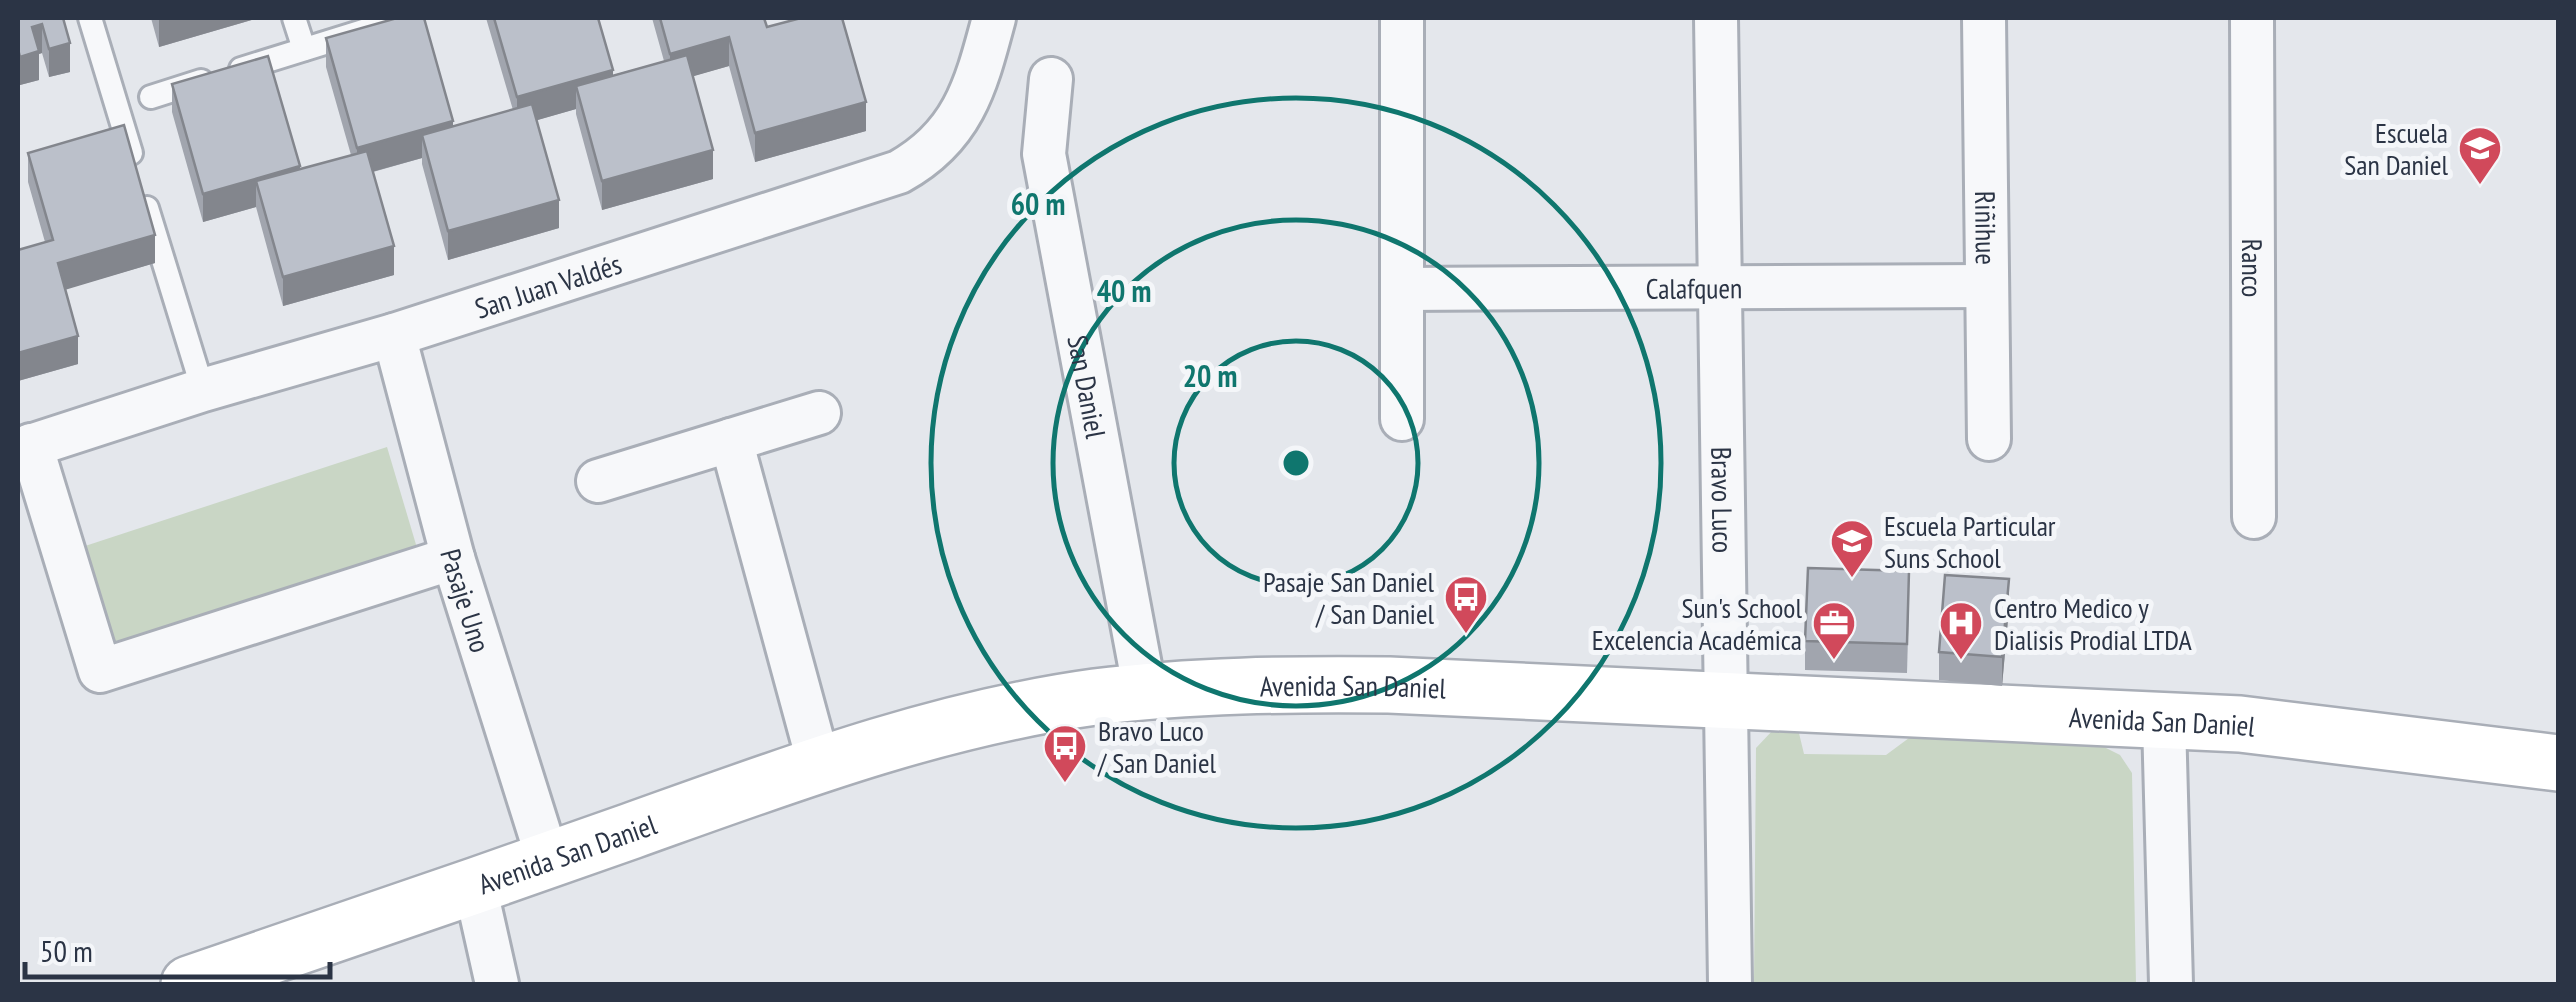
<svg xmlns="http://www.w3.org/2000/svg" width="2576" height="1002" font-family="'PT Sans Narrow',sans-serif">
  <rect width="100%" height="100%" fill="#e4e7ec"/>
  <g fill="#c9d6c5">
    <path d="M387,447l33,111 -311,97 -30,-107z"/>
    <path d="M1798,729l6,25 82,1 27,-20 187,10 20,10 12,18 4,211h-382l2,-236 17,-18z"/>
  </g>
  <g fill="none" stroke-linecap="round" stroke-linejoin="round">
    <g stroke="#a9aeb7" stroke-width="28">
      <g id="lane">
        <path d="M90,18l41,135"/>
        <path d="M294,18l10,31"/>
        <path d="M241,69l164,-51"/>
        <path d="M151,97l50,-16"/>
        <path d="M147,208l56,182"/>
      </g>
    </g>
    <g stroke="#a9aeb7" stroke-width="48">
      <g id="street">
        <path d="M1402,18v401"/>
        <path id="s1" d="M1716,18l14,966"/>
        <path id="s2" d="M1984,18l5,421"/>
        <path id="s3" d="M2252,18l2,499"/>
        <path id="s4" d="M1051,79l-7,75 101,538"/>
        <path id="s5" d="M1402,289l585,-3"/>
        <path id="s6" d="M394,335l59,223 95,302"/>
        <path d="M731,440l88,324"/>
        <path d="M31,445l69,226 353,-113"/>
        <path id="s7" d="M18,450l185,-60 191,-55 505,-163c65,-36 77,-87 95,-154"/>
        <path d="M598,481l221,-68"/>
        <path d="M2164,721l7,263"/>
        <path d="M475,886l22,98"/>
      </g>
    </g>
    <g stroke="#a9aeb7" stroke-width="60">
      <g id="secondary">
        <path id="s8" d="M189,984c148,-50 295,-101 442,-153 151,-54 304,-112 464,-134 97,-12 196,-13 294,-12l851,39 318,39"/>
      </g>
    </g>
    <use href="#lane" stroke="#f7f8fa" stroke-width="22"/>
    <use href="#street" stroke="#f7f8fa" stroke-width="42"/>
    <use href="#secondary" stroke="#fff" stroke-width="55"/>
  </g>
  <g fill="#a1a5ae">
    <path d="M18,18h45l7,54 -21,5 -7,-24 -3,1v26l-19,5 -2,-8z"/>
    <path d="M151,18h104v1l-96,28z"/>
    <path d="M486,18h112l15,57 51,-14 -12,-43h112l3,9 99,104 -111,31 -26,-96 -36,10 20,103 -111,31 -26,-96v-5l-39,11 22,108 -111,32 -26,-96v-6l-49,14 21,103 -111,31 -27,-99 -53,15 -31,-110v-28l128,85 51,-14 -25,-88v-29l127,89 60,-17z"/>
    <path d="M28,153l127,110 -90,26 13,75 -60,17v-131l27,-8 -17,-60z"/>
    <path d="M1909,600l-2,73 -102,-3v-29z"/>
    <path d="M2009,608l-7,78 -63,-6v-28z"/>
  </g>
  <g fill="#83868d">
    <path d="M159,18h96v1l-96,28z"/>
    <path d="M42,24v29l-3,1v26l-19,5v-28l12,-30z"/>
    <path d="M729,37v29l-59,17v-29z"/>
    <path d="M70,43v29l-21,5v-28z"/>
    <path d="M613,70v29l-37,-13v23l-59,17v-29z"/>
    <path d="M866,102v29l-111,31v-29z"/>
    <path d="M453,121v28l-31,-14v23l-65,18v-28z"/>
    <path d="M713,150v29l-111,31v-29z"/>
    <path d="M18,152h1v28l-1,1z"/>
    <path d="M300,166v29l-44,-14v26l-53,15v-28z"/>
    <path d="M559,200v28l-111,32v-29z"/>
    <path d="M155,235v28l-97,29v-29z"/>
    <path d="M394,246v29l-111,31v-29z"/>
    <path d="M78,336v28l-60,17v-28z"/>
    <path d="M2009,579v29l-7,78v-29z"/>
  </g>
  <g fill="#bbc0ca" stroke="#83868d" stroke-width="2.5">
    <path d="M18,18h45l7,25 -21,6 -7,-25 -10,3 7,24 -19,6 -2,-8z"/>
    <path d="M397,18h27l29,103 -96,27 -31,-110z"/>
    <path d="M494,18h104l15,52 -96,27z"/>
    <path d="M660,18h104l3,9 34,-9h41l24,84 -111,31 -26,-96 -59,17z"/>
    <path d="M687,55l26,95 -111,31 -26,-95z"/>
    <path d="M268,56l32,110 -97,28 -31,-110z"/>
    <path d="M532,104l27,96 -111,31 -26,-96z"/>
    <path d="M124,125l31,110 -97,28 20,73 -60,17v-103l35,-10 -25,-87z"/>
    <path d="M367,151l27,95 -111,31 -27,-96z"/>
    <path d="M1808,568l101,3 -2,73 -102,-3z"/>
    <path d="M1945,575l64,4 -7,78 -63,-5z"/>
  </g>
  <g fill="none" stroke="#0f766e" stroke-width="5">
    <circle cx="1296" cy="463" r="122"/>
    <circle cx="1296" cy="463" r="243"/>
    <circle cx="1296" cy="463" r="365"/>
  </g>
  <defs>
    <g id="school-pin" transform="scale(2.25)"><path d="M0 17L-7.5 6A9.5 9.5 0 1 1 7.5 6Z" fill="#d1495b" stroke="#f4f6f9"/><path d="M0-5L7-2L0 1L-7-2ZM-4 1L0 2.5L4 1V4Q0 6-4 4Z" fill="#fff"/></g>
    <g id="bus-pin" transform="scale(2.25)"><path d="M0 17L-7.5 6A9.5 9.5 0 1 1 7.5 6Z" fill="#d1495b" stroke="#f4f6f9"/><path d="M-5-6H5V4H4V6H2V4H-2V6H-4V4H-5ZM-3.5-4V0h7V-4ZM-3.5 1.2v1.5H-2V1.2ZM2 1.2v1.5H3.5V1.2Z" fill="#fff"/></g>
    <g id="office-pin" transform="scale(2.25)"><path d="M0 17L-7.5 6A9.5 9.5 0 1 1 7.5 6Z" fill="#d1495b" stroke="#f4f6f9"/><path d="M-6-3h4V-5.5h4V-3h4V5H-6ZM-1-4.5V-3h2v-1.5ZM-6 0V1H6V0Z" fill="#fff"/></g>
    <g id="hospital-pin" transform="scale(2.25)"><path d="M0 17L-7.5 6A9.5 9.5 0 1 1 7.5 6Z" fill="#d1495b" stroke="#f4f6f9"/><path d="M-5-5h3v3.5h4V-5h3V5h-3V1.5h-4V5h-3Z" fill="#fff"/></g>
  </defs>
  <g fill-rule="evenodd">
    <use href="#school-pin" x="2480" y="148"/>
    <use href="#school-pin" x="1852" y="541"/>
    <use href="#bus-pin" x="1466" y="597"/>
    <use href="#office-pin" x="1834" y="623"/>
    <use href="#hospital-pin" x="1961" y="623"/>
    <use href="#bus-pin" x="1065" y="746"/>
  </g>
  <g text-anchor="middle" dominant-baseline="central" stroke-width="10" stroke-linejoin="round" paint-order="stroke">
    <g font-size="28" fill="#2b3445" stroke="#f4f6f9" text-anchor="end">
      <text x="2448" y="132">Escuela<tspan x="2448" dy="32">San Daniel</tspan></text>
      <text x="1884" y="525" text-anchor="start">Escuela Particular<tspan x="1884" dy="32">Suns School</tspan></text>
      <text x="1434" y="581">Pasaje San Daniel<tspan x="1434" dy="32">/ San Daniel</tspan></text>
      <text x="1802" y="607">Sun's School<tspan x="1802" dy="32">Excelencia Académica</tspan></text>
      <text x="1994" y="607" text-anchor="start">Centro Medico y<tspan x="1994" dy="32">Dialisis Prodial LTDA</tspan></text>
      <text x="1098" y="730" text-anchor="start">Bravo Luco<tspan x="1098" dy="32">/ San Daniel</tspan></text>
    </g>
    <g font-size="28" fill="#2b3445" stroke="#f4f6f9">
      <text stroke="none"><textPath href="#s2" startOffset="210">Riñihue</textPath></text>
      <text stroke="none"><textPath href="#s3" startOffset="250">Ranco</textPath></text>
      <text stroke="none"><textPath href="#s7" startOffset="555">San Juan Valdés</textPath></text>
      <text stroke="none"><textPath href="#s5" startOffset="292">Calafquen</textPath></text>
      <text stroke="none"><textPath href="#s4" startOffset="312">San Daniel</textPath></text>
      <text stroke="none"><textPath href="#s1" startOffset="482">Bravo Luco</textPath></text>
      <text stroke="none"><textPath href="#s6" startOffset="275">Pasaje Uno</textPath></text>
      <text stroke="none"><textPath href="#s8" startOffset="1210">Avenida San Daniel</textPath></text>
      <text stroke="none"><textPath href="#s8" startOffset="2020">Avenida San Daniel</textPath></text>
      <text stroke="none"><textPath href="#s8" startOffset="400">Avenida San Daniel</textPath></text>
    </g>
  </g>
  <circle cx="1296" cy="463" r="15" fill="#0f766e" stroke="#f4f6f9" stroke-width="5"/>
  <g font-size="30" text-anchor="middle" font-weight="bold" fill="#0f766e" stroke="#f4f6f9" stroke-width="10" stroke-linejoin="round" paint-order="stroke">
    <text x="1038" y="215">60 m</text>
    <text x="1124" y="302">40 m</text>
    <text x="1210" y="387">20 m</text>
  </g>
  <rect width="2576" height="1002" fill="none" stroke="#2b3445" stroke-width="40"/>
  <path d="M25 962v15h305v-15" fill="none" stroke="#2b3445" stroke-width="5"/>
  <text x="40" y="962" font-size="30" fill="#2b3445" stroke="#f4f6f9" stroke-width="8" paint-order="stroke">50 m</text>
</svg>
